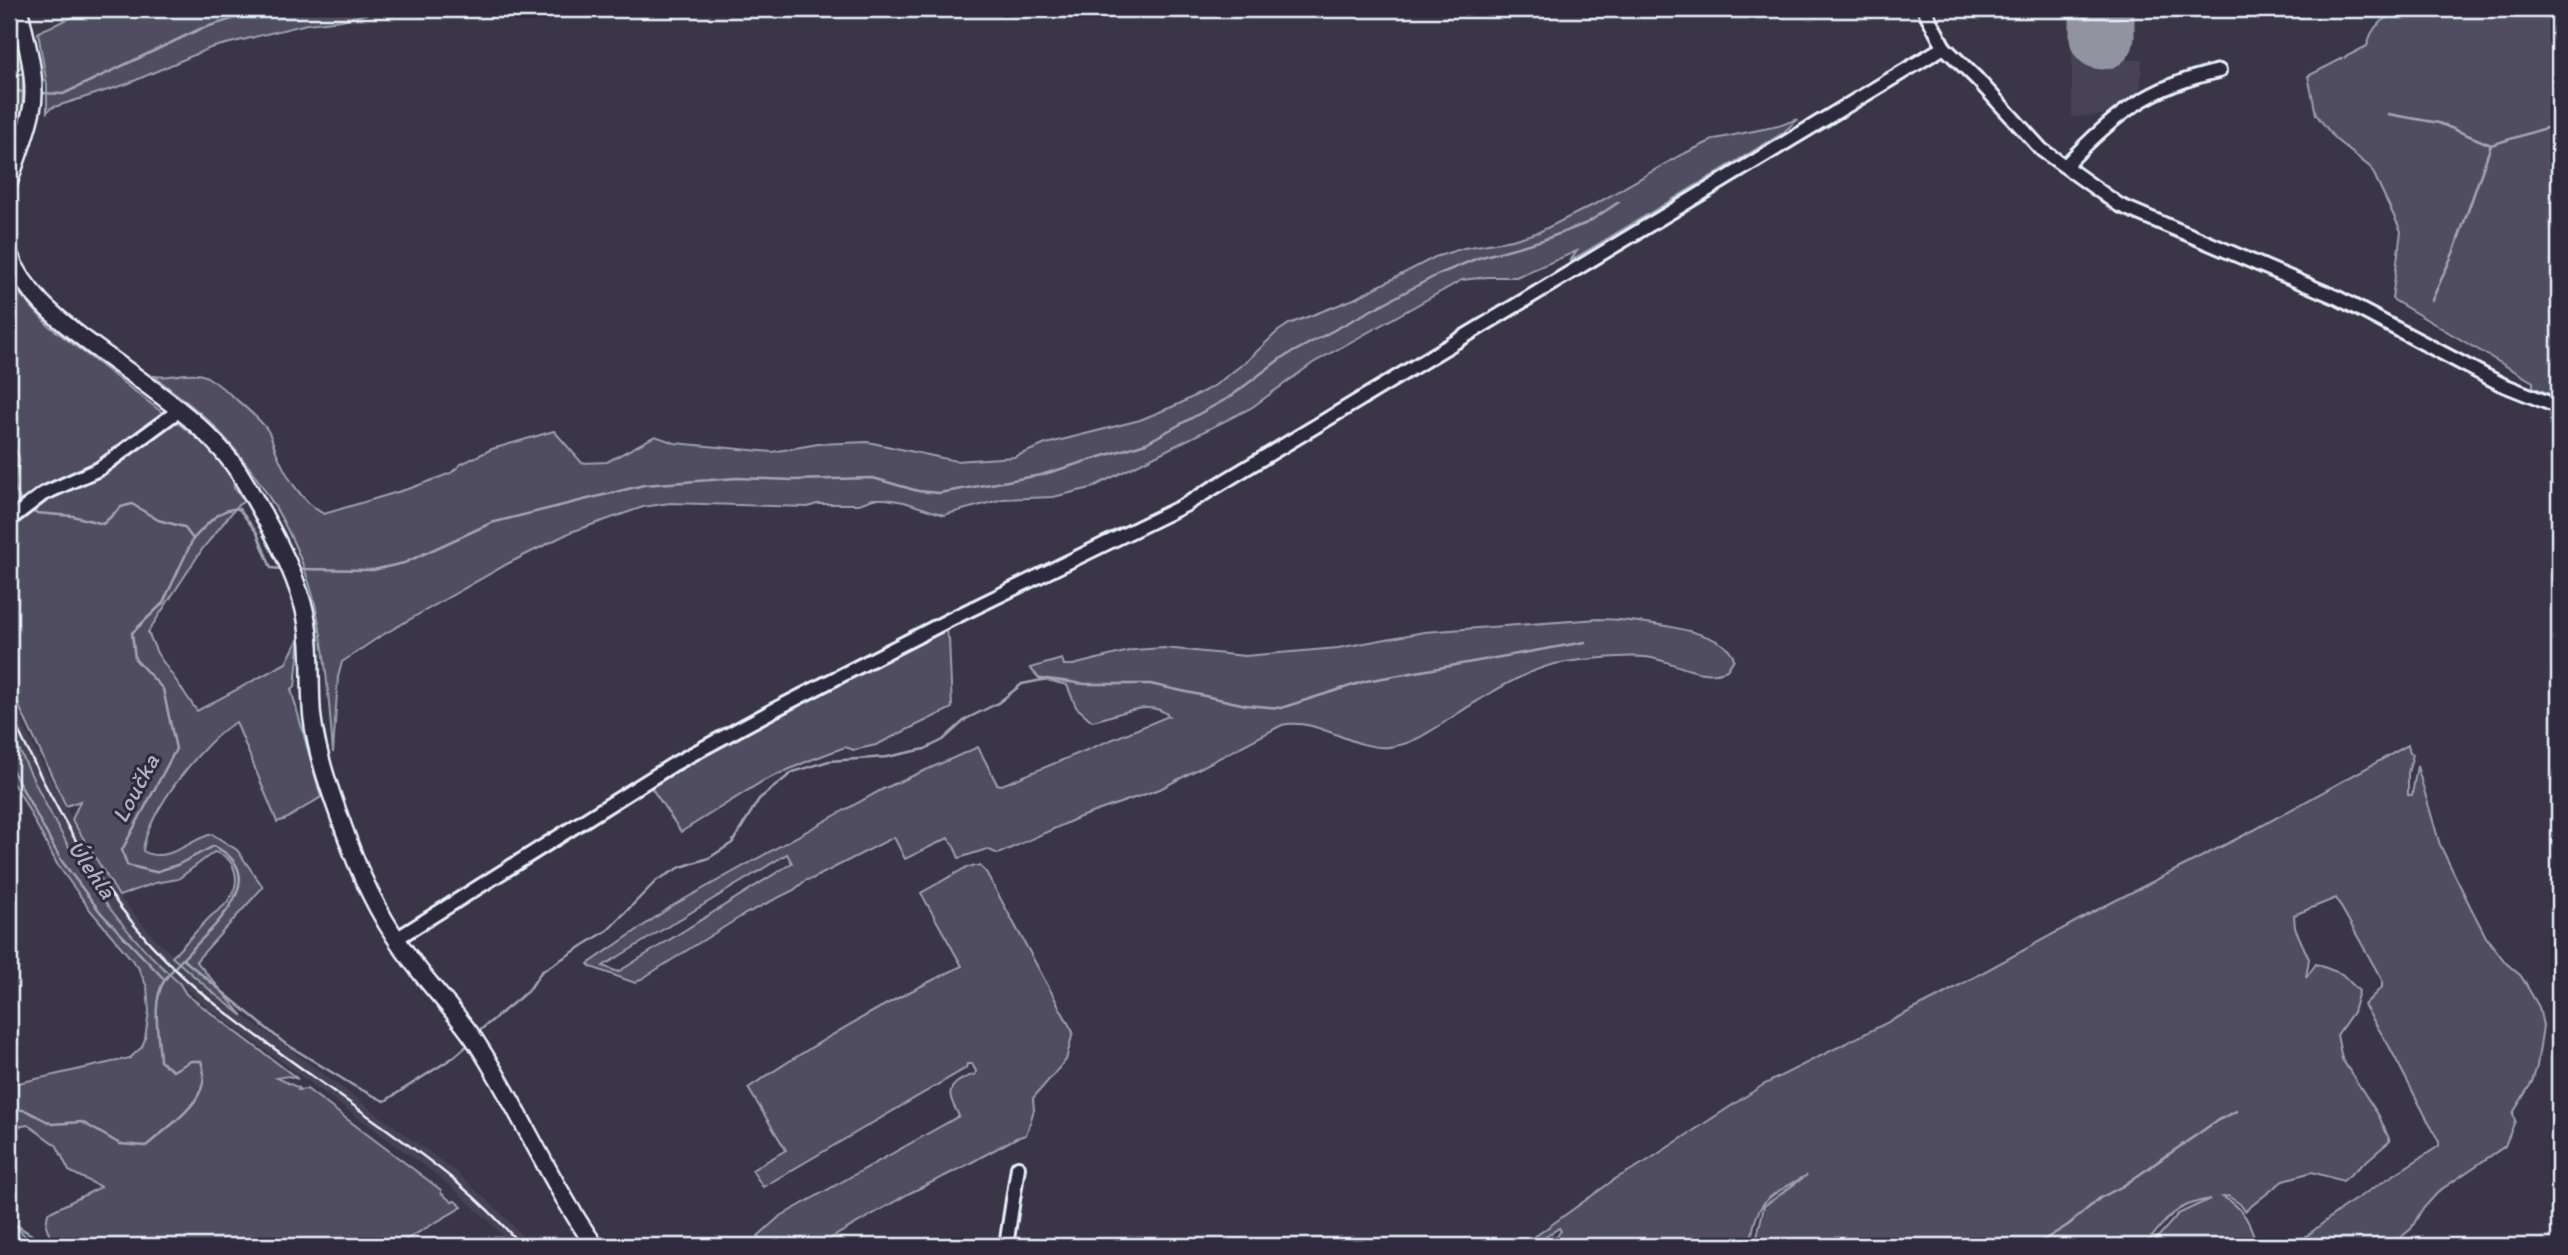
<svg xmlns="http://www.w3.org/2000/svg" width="2568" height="1255" font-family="Itim,sans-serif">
  <rect width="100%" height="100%" fill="#3a3648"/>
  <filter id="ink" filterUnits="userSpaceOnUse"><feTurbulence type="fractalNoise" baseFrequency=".0143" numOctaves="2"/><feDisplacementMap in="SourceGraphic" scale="14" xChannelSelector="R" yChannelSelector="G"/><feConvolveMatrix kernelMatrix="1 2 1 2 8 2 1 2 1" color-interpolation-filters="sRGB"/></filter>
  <g filter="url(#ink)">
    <g fill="#464354">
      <path d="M2072,9h50v51h20l-2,34 -37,21 -31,2z"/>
      <path d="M9,694l27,58 51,95 32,49 38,45 60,55 238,175 46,42 30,33h-19l-21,-23 -45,-41 -238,-174 -62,-57 -39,-46 -48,-78 -50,-99z"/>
    </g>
    <g fill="#504e5f" stroke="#9ca0ac" stroke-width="2" fill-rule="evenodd">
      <path d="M9,9l13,49 -1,8 -6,8h8l-1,38 -13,41z"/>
      <path d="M91,9h52c11,10 22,4 34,0h209l-44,11 -35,4 -97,24 -83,36 -76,24 -4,4v-27l-9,-53z"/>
      <path d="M2406,9h153v389l-26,-11v-5l-141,-83 9,-68 -30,-63 -36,-29 -19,-25 -8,-38 59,-30c6,-25 18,-27 39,-37z"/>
      <path d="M1798,119l-15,14 -213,128 7,-10 -61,26h-29l-25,3 -149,83 -62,45 -160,80 -38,9 -50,2 -59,16 -40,-13 -18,-3h-13l-14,5h-42l-9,3 -138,-4 -27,4 -72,25 -62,31 -130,74 -37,25 -4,15 -5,76c-4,-50 -7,-100 -18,-149 -16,-66 -55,-131 -103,-180 -17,-17 -39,-32 -58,-48 17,3 37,-7 53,1 12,7 54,42 61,54 4,6 5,14 8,20 9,23 25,51 48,63l87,-26 40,-15 10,-9 31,-15 62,-18 28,32 25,-1 48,-26 20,7 97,9 46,-8 50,-2 88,19 58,-4 32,-13 94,-24 39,-16 35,-18 34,-26 29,-28 12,-8 65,-25 81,-42 29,-9 48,-8 27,-8 60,-30 80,-46 36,-17 63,-13z"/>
      <path d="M9,282l39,43 115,88 1,4 -86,66 94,-64c18,13 63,46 62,69l11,13 -7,4 -35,43 -55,84 9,21 40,58 89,-48 14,-27 -5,51 -4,2 30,108 -35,22 -9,3 -41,-100c-32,18 -90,92 -93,129 24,14 47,-12 69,-17l25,16 26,37 -67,74 47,55 -26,-20 -45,-39c14,-14 26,-28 39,-41 6,-5 13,-9 17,-15 14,-18 9,-44 -14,-49l-36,27 -23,4 -36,13 -47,-76 8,-19 -14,5 -57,-121z"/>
      <path d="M1598,619c26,0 130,9 136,40l-7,11c-27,12 -55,-11 -82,-13 -22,-2 -69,3 -90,7 -32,7 -77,36 -104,54 -19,12 -38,27 -62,29 -38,3 -70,-30 -107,-22l-122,64 -80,28 -82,37 -11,-5 -28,9 -6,-14 -5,-6 -43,21 -11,-22 -82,42 -6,1 -12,10 -49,24 -110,69 -44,-16 -3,-3 84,-58 171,-95 40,-22 95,-42 19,37 5,1 167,-69c-18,-19 -55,1 -77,5l-16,-14 -9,-22 -28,-7 -9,-10 32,-9 2,6h9l60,-15 31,-2 81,8 93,-8 86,-16zM787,854l5,9 -174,109 -15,-6z"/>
      <path d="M945,630l4,9 3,69 -76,37 -22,5 -9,-3 -37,14 -45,20 -82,51 -30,-45 90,-52z"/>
      <path d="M9,728c28,60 58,124 99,178 21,28 46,54 72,78l6,10 112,85 -10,-3 -11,2 22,10 -1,2 9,-1 134,101v3l11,9 3,-1 7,6 -67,39h-342l-7,-21 2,-12 53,-26 -32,-16 -12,-25 -29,-21 -19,3v-43l121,-27 12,-11 3,-8 4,-28 -2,-24 -9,-20 -47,-56 -34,-47 -35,-67 -13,-19z"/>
      <path d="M2408,745l2,8 3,1 -5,19v22h4l5,-29 23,79 30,61 16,31 20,26 15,13 18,31 4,19 -6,40 -5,16 -19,31 2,8 -10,25 -66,45 -18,20 -10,18 -21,17h-96l48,-38 97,-62v-4l-50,-96 -25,-41 18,-18v-7l-46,-82 -42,17 1,13 14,31 -3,19 10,-14 26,10 17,17 -6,21 -16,23 5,24 37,57 11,25 -47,40 -31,-9 -28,8 -39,31 -5,-7 -12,-8 -5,1c21,10 28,28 34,49h-107l28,-32 32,-15c-34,5 -45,20 -65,47h-390l9,-40 43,-31c-37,21 -53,24 -56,71h-202l12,-15 -2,-3 -27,18h-10l93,-67 32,-18 116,-76 175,-88 157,-86 161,-82z"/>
      <path d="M974,866h6l6,6 87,160 -7,28 -33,38 1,12 -8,25 -10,3 -53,29 -53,26 -93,53h-56l-3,-10 21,-19 180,-101c-6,-13 -16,-25 0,-35 6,-3 9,-6 16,-6l1,-4 -4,-7h-5l-1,4 -203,119 -11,-17 34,-20 -38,-62c69,-46 139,-87 214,-122l-41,-73 46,-26z"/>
      <path d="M9,1218l25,28h-25z"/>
    </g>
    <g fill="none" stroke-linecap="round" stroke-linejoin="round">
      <g stroke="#a2a6b1" stroke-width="2.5">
        <path d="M9,89l17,4"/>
        <path d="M40,93l23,1 137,-65 64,-20"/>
        <path d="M2388,114l51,9 52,22 68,-21"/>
        <path d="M2432,300l22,-49 37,-106"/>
        <path d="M9,443c20,19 4,23 6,43 0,5 5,13 7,17"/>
        <path d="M193,539c13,-13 26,-32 46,-30l18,24 14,35 11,1"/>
        <path d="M296,569l77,1 31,-7 87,-40 153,-38 93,-7 56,2 80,-2 45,13 21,2 102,-18 105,-32 84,-46 50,-38 157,-84 41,-17 65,-18 44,-17 32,-21"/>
        <path d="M9,764l52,96 40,53 64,67"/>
        <path d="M183,959l100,83 71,44 28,14 3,1 69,-44 16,-14"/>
        <path d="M478,1032l51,-42 12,-18 67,-42 49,-50 24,-13 28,-9 23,-15 27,-44 34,-27 36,-11 58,-4 38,-8 18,-9 23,-21 32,-16 24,-19 25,-5 38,5h65l96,21 35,3 85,-27 219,-39"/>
        <path d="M9,1107l18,4 25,13 30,-2 38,22 26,2c23,-21 70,-48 55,-85h-10l-18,10 -13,-10c-1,-25 -9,-58 4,-80 20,-34 123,-98 50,-135l-37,19 -22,7 -28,-7 -5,-15 54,-101 -13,-60 -28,-30 -3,-26 31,-30 30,-64 -9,-12 -26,-7 -26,-16 -11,3 -18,17 -30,-8 -37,-3 -7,-3"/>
        <path d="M9,1220l24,16 7,10"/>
        <path d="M2034,1246l34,-21 32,-27 23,-12 95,-66 19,-9"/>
      </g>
      <path stroke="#9194a0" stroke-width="65" d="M2102,9v28"/>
      <g stroke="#e8f1f8" stroke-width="18">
        <g id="minor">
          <path d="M1944,47l33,32 65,71 77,55 219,93 163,86 58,23"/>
          <path d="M2065,166c48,-51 85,-80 154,-95"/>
          <path d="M9,520l34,-26 56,-25 79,-58"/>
          <path d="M396,939l278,-175 98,-53 179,-92 234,-114 759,-458 -20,-38"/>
          <path d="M1006,1246l12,-79"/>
        </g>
      </g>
      <g stroke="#e8f1f8" stroke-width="21">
        <g id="major">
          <path d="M9,182c8,-26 20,-53 24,-80 3,-31 -8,-63 -14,-93"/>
          <path d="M9,254c15,38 47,64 79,88 51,39 122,81 155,137 23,40 49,84 61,129 9,36 5,71 8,107 5,45 23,89 38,131 15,41 36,81 62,115 21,29 47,54 66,84 42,65 72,138 117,201"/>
        </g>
      </g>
      <use href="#minor" stroke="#2f2a3d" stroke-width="12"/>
      <use href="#major" stroke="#2f2a3d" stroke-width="16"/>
      <path stroke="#e8f1f8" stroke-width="2.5" d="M9,711c53,112 105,214 205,292 54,43 111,82 167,122 50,36 101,73 140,121"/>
    </g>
  </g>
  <g text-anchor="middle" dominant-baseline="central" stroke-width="6" stroke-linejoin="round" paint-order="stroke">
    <g font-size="24" font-style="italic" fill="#aeb2bd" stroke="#2f2a3d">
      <text transform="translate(135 788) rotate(-62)">Loučka</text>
      <text transform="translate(92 869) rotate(55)">Úlehla</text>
    </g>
  </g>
  <rect width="2568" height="1255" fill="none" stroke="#2f2a3d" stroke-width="35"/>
  <rect x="18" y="18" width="2533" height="1220" fill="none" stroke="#e8f1f8" stroke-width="2.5" filter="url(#ink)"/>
</svg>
